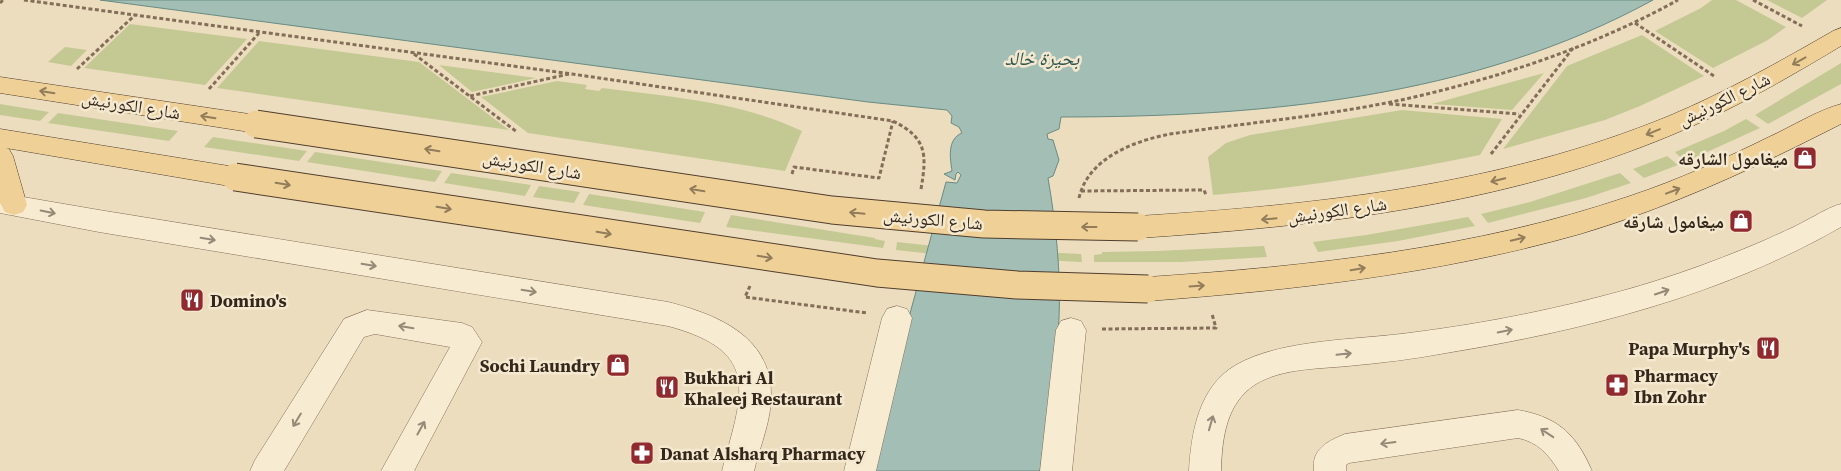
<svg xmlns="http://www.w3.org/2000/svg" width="1841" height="471" font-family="'Source Serif 4','Noto Naskh Arabic',serif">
  <rect width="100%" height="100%" fill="#ecddbf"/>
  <g fill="#c4c994">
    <path d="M1712,0h24l50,27 -18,13 -55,28 -58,-37 46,-23z"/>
    <path d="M1767,0h60l-25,18z"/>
    <path d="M130,24l117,15 -42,46 -121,-17z"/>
    <path d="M1642,35l62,41 -64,30 -35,14 -102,29 64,-83z"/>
    <path d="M259,41l160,21 90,68 -292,-42z"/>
    <path d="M65,47l22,3 -16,16 -23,-4z"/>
    <path d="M1841,63v21l-73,40 -13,-9z"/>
    <path d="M439,65l97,13 -64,14z"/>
    <path d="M1544,73l-32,37 -80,-6z"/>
    <path d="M557,81l30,4 -2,4 14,2 3,-3c68,9 137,13 200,43l-17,40 -257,-38 -47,-36z"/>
    <path d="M0,104l49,8 -9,9 -40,-6z"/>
    <path d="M1402,110l100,9 -22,36c-89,18 -176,33 -267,40l-5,-38 18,-14 24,-8z"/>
    <path d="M58,113l120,18 -9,10 -121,-18z"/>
    <path d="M1746,119l14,9 -75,34 -10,-10 49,-21z"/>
    <path d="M213,137l94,14 -8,10 -95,-14z"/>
    <path d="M315,152l127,19 -7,11 -128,-20z"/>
    <path d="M1667,156l11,9 -34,13 -11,-9z"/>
    <path d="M451,173l80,12 -6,11 -81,-13z"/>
    <path d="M1620,173l11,10 -45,15 -98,25 -7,-9 49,-12z"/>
    <path d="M539,186l41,6 -6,11 -41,-6z"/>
    <path d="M589,194l116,18 -5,11 -117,-18z"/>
    <path d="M731,215l144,23v1l10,2 -2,7 -157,-21z"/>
    <path d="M1468,217l7,9 -77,15 -80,11 -5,-10 53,-7z"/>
    <path d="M897,242l46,5 138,7 1,8 -140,-7 -46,-5z"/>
    <path d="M1264,246l3,11 -86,5h-87v-7l8,-1v-2l55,-1z"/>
  </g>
  <path fill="#a2beb5" stroke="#6a8b82" d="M100,0h1553c-179,98 -391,117 -592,117l-2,12 -12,5 1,5 5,1 6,20 -6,16 -5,2c8,46 13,95 11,141 -3,50 -13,102 -19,152h-167l36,-154 37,-135 11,1 4,-8 -3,-3 -2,2 -1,6 -11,-6 8,-3c-2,-13 -5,-32 10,-38l-3,-6 -8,-4 1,-7 -5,-6 -79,-8z"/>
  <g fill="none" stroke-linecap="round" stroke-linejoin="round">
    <g stroke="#846e58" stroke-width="1">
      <g id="minor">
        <path d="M0,193l99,17 569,92c47,12 102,33 103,91 1,26 -11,53 -17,78h-32c19,-75 43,-119 -54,-145l-569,-94 -99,-19z"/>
        <path d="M1841,204v23c-120,69 -260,104 -395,126 -32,6 -65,10 -98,13 -30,3 -65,2 -92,18 -30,19 -34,54 -35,87h-32c2,-38 10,-85 47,-106 45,-26 121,-25 173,-32 64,-8 128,-20 190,-36 56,-14 110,-33 164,-56 15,-7 30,-13 44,-21 12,-6 22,-13 34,-16z"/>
        <path d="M897,306l10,3 5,9 -36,153h-32l38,-153 5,-9z"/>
        <path d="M367,310l95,13 10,4 10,15 -68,129h-33l69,-124 -75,-13 -11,3 -80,134h-34l5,-11 89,-141z"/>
        <path d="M1071,318l10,3 5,9 -14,141h-32l16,-141 5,-9z"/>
        <path d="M1518,410c40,7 58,24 74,61h-33c-11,-17 -21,-29 -41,-33l-169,25 -3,2v6h-32c-3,-22 14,-30 31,-37z"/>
      </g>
    </g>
    <g stroke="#513d2d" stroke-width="1">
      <g id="major">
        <path d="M1841,28v18c-50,30 -100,59 -153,82 -173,76 -364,98 -550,110l-10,-3 -4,-8 4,-8 10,-3c180,-11 363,-31 531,-100 57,-24 110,-54 164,-85z"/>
        <path d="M0,77l256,38 9,3 4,6 -4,6 -9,3 -256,-40z"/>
        <path d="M1841,104v20c-84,43 -170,83 -261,110 -141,40 -286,56 -432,67l-10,-4 -4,-8 4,-8 10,-4c163,-11 327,-28 482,-81 48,-16 94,-37 139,-59 24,-11 47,-26 72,-33z"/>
        <path d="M0,129l235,38 9,3 4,7 -4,7 -9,3 -229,-39 3,1 4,7 14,49 -4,7 -9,3 -9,-3 -5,-9z"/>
      </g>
    </g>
    <g stroke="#846e58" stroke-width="3" stroke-dasharray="4 2.5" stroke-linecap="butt">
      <path d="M24,0l548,74 321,47c34,17 34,33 28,68"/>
      <path d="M1753,0l49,26"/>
      <path d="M0,3l3,-3"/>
      <path d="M1635,23l79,53"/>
      <path d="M414,54l103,78"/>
      <path d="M77,69l58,-54"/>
      <path d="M209,89l50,-56"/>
      <path d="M470,96l99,-22"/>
      <path d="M1389,104l130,10"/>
      <path d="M1491,154l82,-106"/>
      <path d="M792,174l2,-7 85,11 14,-57"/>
      <path d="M1081,191l123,-1 2,5"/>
      <path d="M1079,198c9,-40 55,-57 91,-64 77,-11 155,-18 231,-34 95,-21 192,-53 277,-100"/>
      <path d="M750,286l-5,11 122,16"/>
      <path d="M1102,329l114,-1 -4,-14"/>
    </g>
    <use href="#minor" fill="#f7ebd2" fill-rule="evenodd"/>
    <use href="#major" fill="#efd197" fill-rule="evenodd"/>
    <g stroke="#513d2d" stroke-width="29" stroke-linecap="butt">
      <g id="major-bridge">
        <path d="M256,124l576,86 152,14 154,3"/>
        <path d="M235,177l642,96 140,12 131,4"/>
      </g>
    </g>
    <use href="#major-bridge" stroke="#efd197" stroke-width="27"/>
  </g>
  <defs><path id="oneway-shaft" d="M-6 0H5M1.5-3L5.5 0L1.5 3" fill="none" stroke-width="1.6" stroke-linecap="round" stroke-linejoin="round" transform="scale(1.25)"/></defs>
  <g stroke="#927c5a">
    <use href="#oneway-shaft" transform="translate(1799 61) rotate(151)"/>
    <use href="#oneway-shaft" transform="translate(47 92) rotate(-171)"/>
    <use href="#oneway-shaft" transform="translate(208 117) rotate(-171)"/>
    <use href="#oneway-shaft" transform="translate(1653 132) rotate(158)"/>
    <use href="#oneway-shaft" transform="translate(432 150) rotate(-171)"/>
    <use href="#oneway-shaft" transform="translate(1498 180) rotate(166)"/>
    <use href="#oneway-shaft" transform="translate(283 184) rotate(9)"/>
    <use href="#oneway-shaft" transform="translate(697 190) rotate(-171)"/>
    <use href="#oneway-shaft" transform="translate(1673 191) rotate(-21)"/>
    <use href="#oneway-shaft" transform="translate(444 208) rotate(9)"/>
    <use href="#oneway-shaft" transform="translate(857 213) rotate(-174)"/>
    <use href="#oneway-shaft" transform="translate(1269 219) rotate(175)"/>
    <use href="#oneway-shaft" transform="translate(1089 227) rotate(-180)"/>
    <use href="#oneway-shaft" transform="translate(604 233) rotate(9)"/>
    <use href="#oneway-shaft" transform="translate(1518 239) rotate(-14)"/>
    <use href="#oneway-shaft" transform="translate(765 257) rotate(9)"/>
    <use href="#oneway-shaft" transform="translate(1358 269) rotate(-9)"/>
    <use href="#oneway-shaft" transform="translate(1197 286) rotate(-4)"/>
  </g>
  <g stroke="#968977">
    <use href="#oneway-shaft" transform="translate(48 212) rotate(11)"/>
    <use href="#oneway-shaft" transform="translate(208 239) rotate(9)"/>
    <use href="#oneway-shaft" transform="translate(369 265) rotate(9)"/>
    <use href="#oneway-shaft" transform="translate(529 291) rotate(9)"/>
    <use href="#oneway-shaft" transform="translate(1662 292) rotate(-19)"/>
    <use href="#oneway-shaft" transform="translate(406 327) rotate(-171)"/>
    <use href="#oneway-shaft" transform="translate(1505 331) rotate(-11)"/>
    <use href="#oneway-shaft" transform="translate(1344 354) rotate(-6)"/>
    <use href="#oneway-shaft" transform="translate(297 420) rotate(121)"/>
    <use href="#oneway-shaft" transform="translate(1211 423) rotate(-74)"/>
    <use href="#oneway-shaft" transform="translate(421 428) rotate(-61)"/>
    <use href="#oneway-shaft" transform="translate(1547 433) rotate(-147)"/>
    <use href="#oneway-shaft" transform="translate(1388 443) rotate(172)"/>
  </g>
  <defs>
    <g id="shop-square" transform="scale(1.25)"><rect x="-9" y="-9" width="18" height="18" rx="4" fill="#902a2e" stroke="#f4e8ce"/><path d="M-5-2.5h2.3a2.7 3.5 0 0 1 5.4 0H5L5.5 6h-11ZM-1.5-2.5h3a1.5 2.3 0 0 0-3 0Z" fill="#fff"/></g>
    <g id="restaurant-square" transform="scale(1.25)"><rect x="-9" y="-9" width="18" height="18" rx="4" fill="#902a2e" stroke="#f4e8ce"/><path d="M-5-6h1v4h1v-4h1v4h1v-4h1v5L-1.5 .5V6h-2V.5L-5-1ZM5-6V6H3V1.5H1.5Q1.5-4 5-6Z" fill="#fff"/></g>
    <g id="pharmacy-square" transform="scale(1.25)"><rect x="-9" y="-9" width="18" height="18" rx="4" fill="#902a2e" stroke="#f4e8ce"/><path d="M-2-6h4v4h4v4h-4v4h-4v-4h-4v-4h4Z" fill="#fff"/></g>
  </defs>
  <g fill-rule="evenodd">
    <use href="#shop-square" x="1805" y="158"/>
    <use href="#shop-square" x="1741" y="221"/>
    <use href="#restaurant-square" x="192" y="300"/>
    <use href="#restaurant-square" x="1768" y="348"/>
    <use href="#shop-square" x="618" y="365"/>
    <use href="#pharmacy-square" x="1617" y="385"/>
    <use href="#restaurant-square" x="667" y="387"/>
    <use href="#pharmacy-square" x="642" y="453"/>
  </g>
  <g text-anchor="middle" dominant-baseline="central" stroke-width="5" stroke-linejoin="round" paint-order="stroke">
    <g font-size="18" fill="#34271c" stroke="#f4e8ce">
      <text transform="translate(1724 99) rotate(-26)">شارع الكورنيش</text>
      <text transform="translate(131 105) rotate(9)">شارع الكورنيش</text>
      <text transform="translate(532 165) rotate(9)">شارع الكورنيش</text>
      <text transform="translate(1337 210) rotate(-8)">شارع الكورنيش</text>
      <text transform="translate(933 219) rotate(5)">شارع الكورنيش</text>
    </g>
    <g font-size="18" font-weight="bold" fill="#34271c" stroke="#f4e8ce" text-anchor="end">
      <text x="1788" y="158">ميغامول الشارقه</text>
      <text x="1724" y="221">ميغامول شارقه</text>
      <text x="210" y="300" text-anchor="start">Domino's</text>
      <text x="1750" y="348">Papa Murphy's</text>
      <text x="600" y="365">Sochi Laundry</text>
      <text x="1634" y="375" text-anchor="start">Pharmacy<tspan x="1634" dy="21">Ibn Zohr</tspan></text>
      <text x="684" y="377" text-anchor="start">Bukhari Al<tspan x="684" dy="21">Khaleej Restaurant</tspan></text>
      <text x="660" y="453" text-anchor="start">Danat Alsharq Pharmacy</text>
    </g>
    <g font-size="19" font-style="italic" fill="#2c5350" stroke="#f4e8ce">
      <text x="1042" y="58">بحيرة خالد</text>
    </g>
  </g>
</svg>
